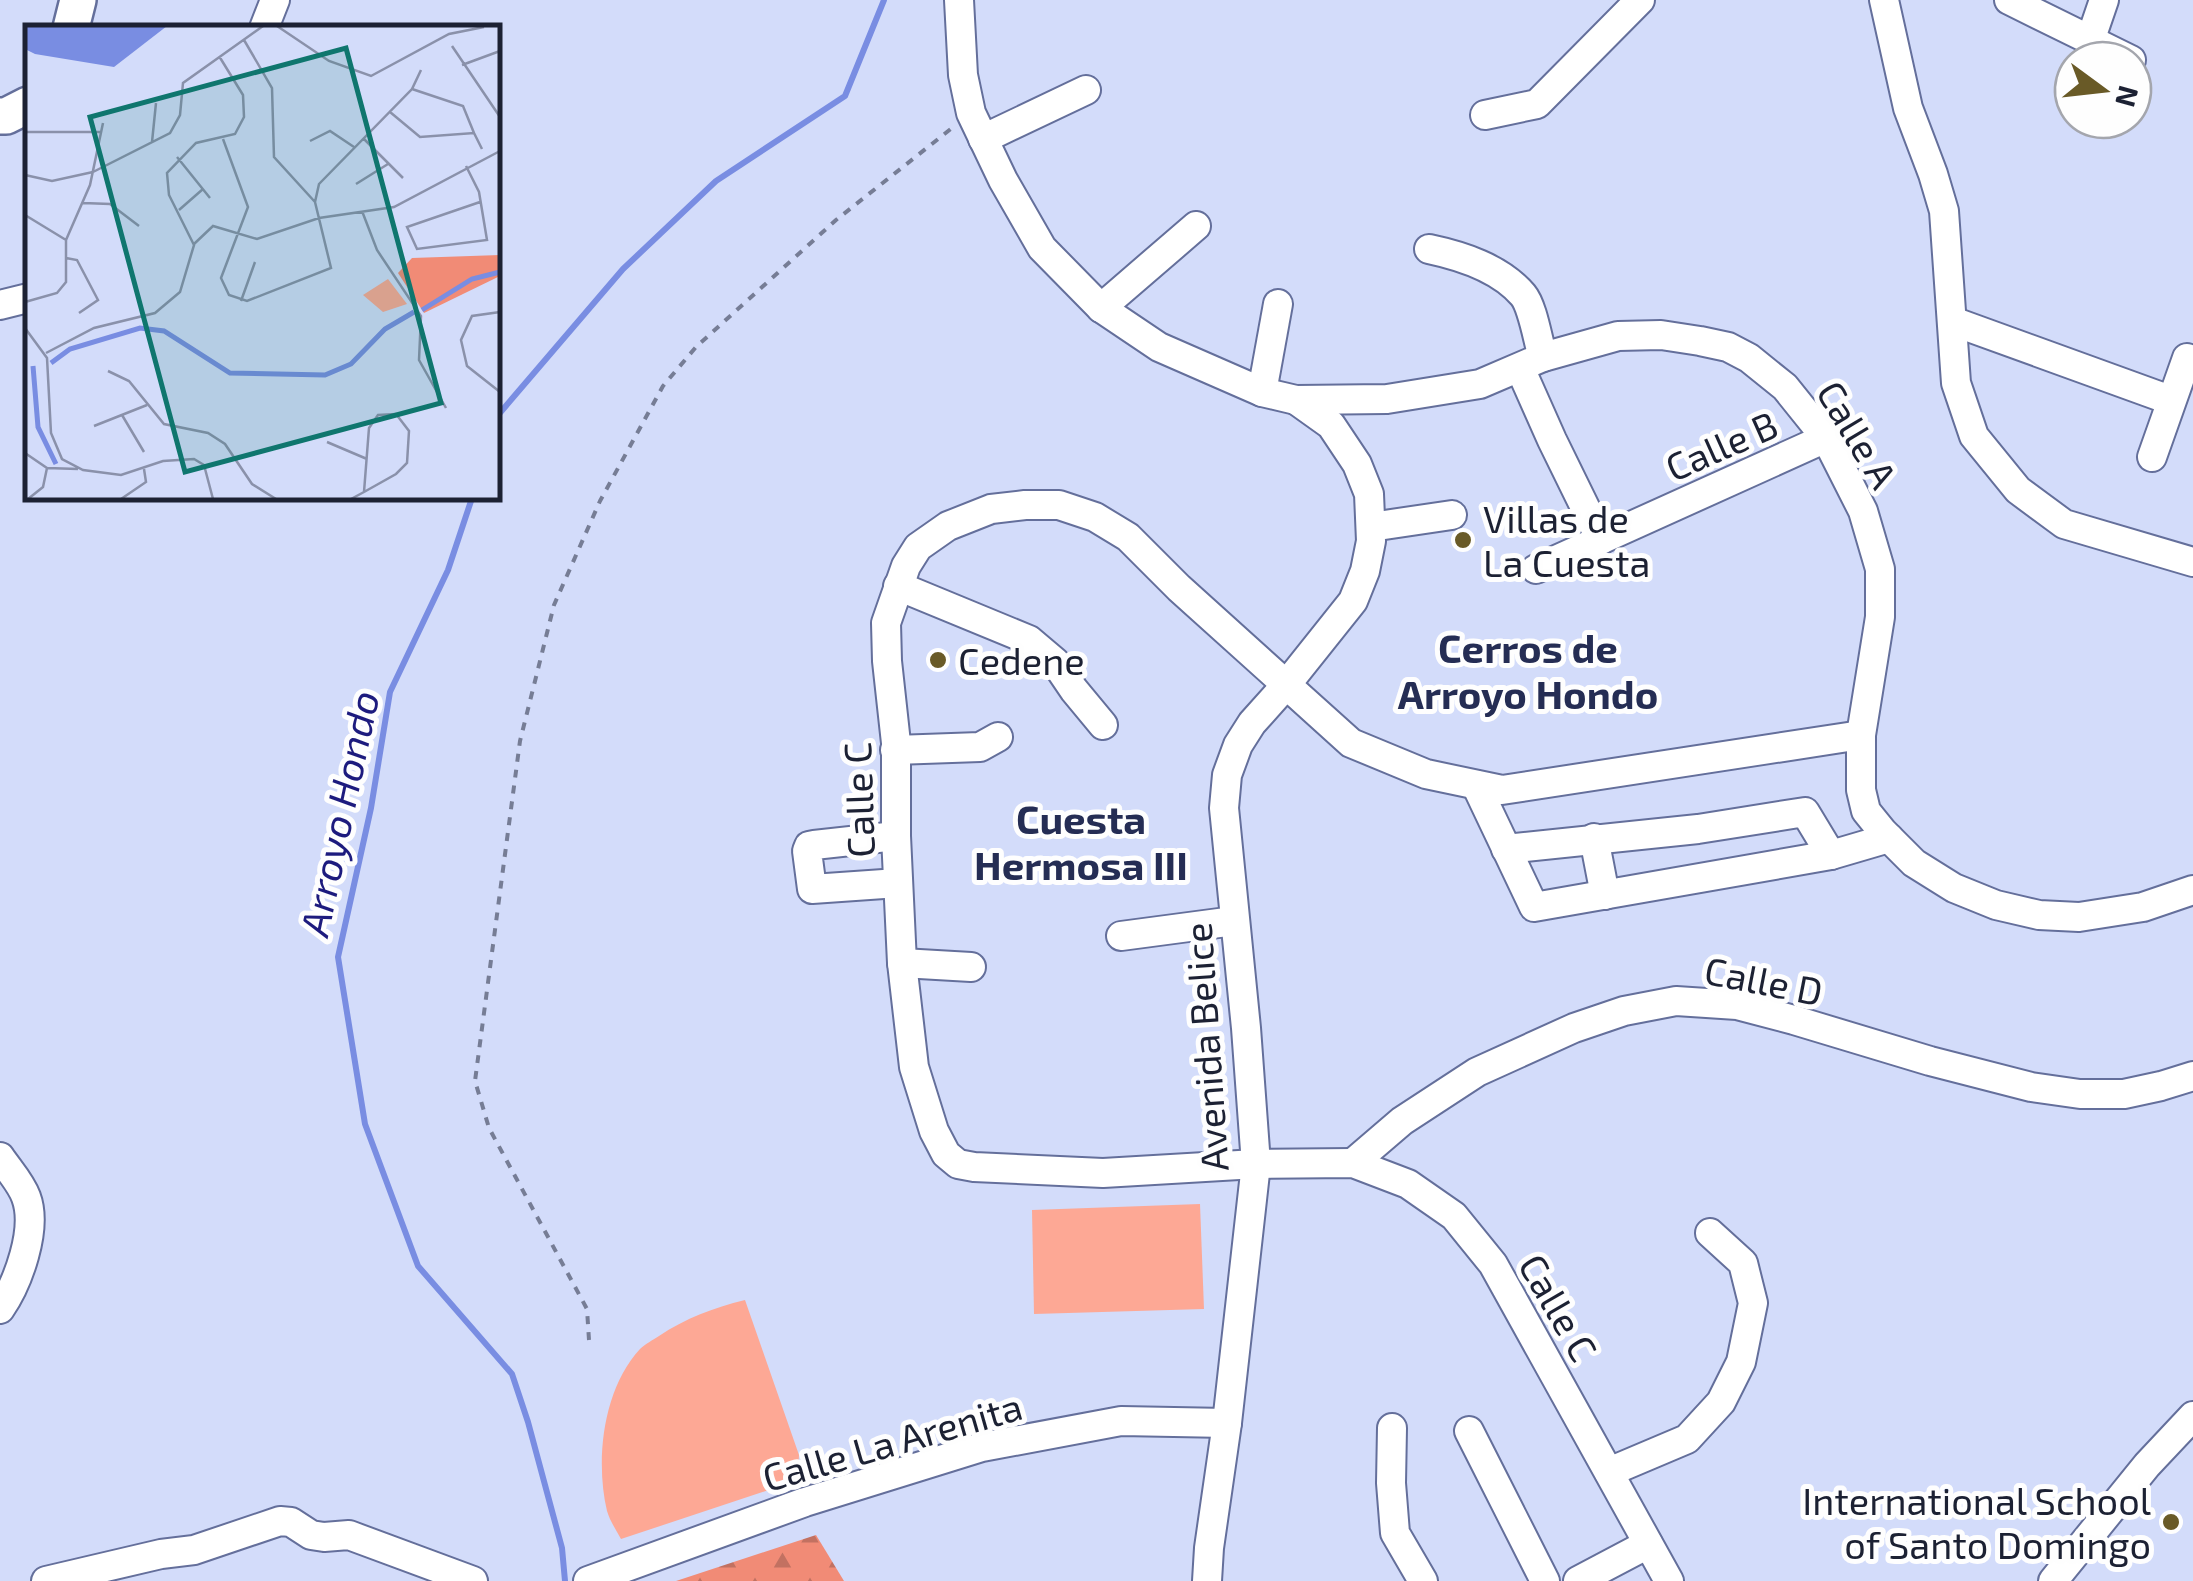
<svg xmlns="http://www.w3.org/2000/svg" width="2193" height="1581" font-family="'Exo 2',sans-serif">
  <defs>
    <pattern id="forest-firs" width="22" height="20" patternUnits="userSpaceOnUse" patternTransform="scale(2.5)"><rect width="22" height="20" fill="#f18b76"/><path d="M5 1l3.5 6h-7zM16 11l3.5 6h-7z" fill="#c27161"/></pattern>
  </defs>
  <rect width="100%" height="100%" fill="#d3dcfa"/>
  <path fill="url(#forest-firs)" d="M816,1535l28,46h-168z"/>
  <g fill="#fda895">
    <path d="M1200,1204l4,105 -170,5 -2,-104z"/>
    <path d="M745,1300l54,155 -1,15 -8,13 -169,56c-5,-9 -11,-18 -14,-28 -12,-51 -4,-122 33,-162 5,-5 13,-9 19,-13 27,-18 54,-28 86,-36z"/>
  </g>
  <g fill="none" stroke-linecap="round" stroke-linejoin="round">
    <g stroke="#798de2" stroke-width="6">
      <path d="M498,419l1,-5 124,-145 93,-88 129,-85 39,-96"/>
      <path d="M472,498l-24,72 -58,122 -19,116 -33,149 27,167 53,142 94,108 16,48 34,126 3,33"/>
    </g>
    <g stroke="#646f9b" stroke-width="32">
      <g id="minor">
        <path d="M959,0l4,75 8,38 32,67 39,68 59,60 58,39 103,45 34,8 91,-1 93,-15 63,-27 75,-21 43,-1 39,6 28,6 21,11 36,29 41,51 37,73 17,58v48l-19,118v55l5,21 17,21 31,31 40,25 42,17 43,10 40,2 64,-10 50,-17"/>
        <path d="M1884,0l24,108 25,66 11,37 12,172 18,53 44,54 46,34 129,38"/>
        <path d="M2009,0l122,60"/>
        <path d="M264,28l11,-28"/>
        <path d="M2090,41l14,-41"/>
        <path d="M1485,115l52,-11 103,-104"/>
        <path d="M983,139l103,-49"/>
        <path d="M1429,249c33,7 71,19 94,46 10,12 15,47 20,62"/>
        <path d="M0,305l28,-7"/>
        <path d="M1101,308l95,-82"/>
        <path d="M1952,321l218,79"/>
        <path d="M1520,368l32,72 49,100"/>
        <path d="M1262,392l16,-88"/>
        <path d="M2152,457l35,-99"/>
        <path d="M1371,527l81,-12"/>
        <path d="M1536,569l290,-131"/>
        <path d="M898,586l131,54 26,22 19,28 29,35"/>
        <path d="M895,750l85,-3 18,-10"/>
        <path d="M1476,785l58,122 297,-52 58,-17"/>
        <path d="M896,836l-82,9 -5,1 -2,5 5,38 86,-6"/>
        <path d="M1594,838l11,57"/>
        <path d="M1506,849l192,-20 107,-17 26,43"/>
        <path d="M1121,936l113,-15"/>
        <path d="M902,963l69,4"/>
        <path d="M0,1157c8,12 21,26 26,40 12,32 -8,86 -26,112"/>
        <path d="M1353,1163l49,-42 75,-49 97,-44 50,-17 52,-10 61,4 57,15 136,41 101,26 49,7h44l37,-8 32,-10"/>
        <path d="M1392,1428l-1,55 4,50 28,48"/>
        <path d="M1469,1431l76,150"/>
        <path d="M1609,1472l78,-33 34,-37 20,-40 12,-59 -10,-40 -33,-30"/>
        <path d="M46,1581l115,-27 33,-4 86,-29 11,1 20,13 13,2 25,-2 124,46"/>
        <path d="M588,1581l217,-79 177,-55 139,-26 106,2"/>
        <path d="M1207,1581l2,-33 18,-125 29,-259 -10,-136 -22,-220 3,-33 11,-30 14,-22 34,-38 67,-84 12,-30 6,-30 -2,-47 -12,-30 -26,-39 -35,-25"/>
        <path d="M1578,1581l70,-37"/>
        <path d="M1669,1581l-176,-317 -39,-48 -46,-32 -55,-21 -97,1 -153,9 -129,-6 -16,-3 -12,-10 -12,-23 -20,-64 -12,-104 -6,-127v-93l-9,-82 -1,-38 20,-57 12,-19 30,-21 43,-17 34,-4h34l36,12 33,20 51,51 172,155 75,31 76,16 359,-55"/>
        <path d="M2053,1581l94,-116 46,-49"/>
      </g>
    </g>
    <g stroke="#646f9b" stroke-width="40">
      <g id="major">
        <path d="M71,28l7,-28"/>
        <path d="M0,116h6l22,-11"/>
      </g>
    </g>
    <path stroke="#767d95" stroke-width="4" stroke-dasharray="8 8" stroke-linecap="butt" d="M589,1340l-2,-31 -98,-181 -14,-47 45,-340 34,-136 46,-104 63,-115 33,-39 140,-127 116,-92"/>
    <use href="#minor" stroke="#fff" stroke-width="28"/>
    <use href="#major" stroke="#fff" stroke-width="35"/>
  </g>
  <g fill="#695a27" stroke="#fefefe" stroke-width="4">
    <circle cx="1463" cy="540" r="10"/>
    <circle cx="938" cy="660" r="10"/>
    <circle cx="2171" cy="1522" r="10"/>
  </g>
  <g text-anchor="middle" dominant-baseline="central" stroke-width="10" stroke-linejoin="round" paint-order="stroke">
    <g font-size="38" fill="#1c2133" stroke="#fefefe">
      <text transform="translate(1858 434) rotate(59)">Calle A</text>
      <text transform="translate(1721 445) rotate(-24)">Calle B</text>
      <text transform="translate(858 800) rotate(-92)">Calle C</text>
      <text transform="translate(1764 980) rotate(11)">Calle D</text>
      <text transform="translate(1205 1047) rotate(-94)">Avenida Belice</text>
      <text transform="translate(1559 1307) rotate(60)">Calle C</text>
      <text transform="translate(892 1441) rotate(-16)">Calle La Arenita</text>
    </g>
    <g font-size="38" fill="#1c2133" stroke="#fefefe" text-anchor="start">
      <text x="1483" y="518">Villas de<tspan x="1483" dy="44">La Cuesta</tspan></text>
      <text x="958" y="660">Cedene</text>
      <text x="2151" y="1500" text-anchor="end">International School<tspan x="2151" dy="44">of Santo Domingo</tspan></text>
    </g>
    <g font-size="40" font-weight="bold" fill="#252d54" stroke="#fefefe">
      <text x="1528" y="647">Cerros de<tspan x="1528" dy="46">Arroyo Hondo</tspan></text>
      <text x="1081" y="818">Cuesta<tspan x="1081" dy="46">Hermosa III</tspan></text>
    </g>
    <g font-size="40" font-style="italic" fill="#1d1b7e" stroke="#fefefe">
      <text transform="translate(338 813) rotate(-78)">Arroyo Hondo</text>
    </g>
  </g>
  <g transform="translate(25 25)">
    <rect width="475" height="475" fill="#d3dcfa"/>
    <path d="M475,230v21l-76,37 -26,-40 14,-15z" fill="#f18b76"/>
    <path d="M363,254l19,25 -24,8 -20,-17z" fill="#fda895"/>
    <path d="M0,1h142l-53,41 -79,-13 -10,-5z" fill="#798de2"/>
    <path fill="none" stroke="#798de2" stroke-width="5" d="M397,285l50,-31 28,-7M26,338l19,-14 70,-21 24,3 66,42 95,2 26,-11 34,-35 29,-17M8,341l5,61 18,37"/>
    <path fill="none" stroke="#8a91aa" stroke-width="2.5" d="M252,1l52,35 42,15 78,-42 35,-7M219,15l28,48 2,69 41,45M427,21l48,71M437,40l38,-14M387,64l51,17 11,27M365,87l30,25 54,-4 8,16M0,107h76M338,113l40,40M198,114l25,68 -27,71 8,17 18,6 84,-33 -16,-66 4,-18 93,-95 9,-19M285,116l20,-10 24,16M127,117l4,-39M152,132l33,41M441,141l13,26 8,48 -70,9 -10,-22 73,-25M68,147l77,-39 10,-18 3,-32 80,-57M0,150l27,6 41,-9M331,159l32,-20M58,178l27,1 29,22M154,185l24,-21M337,186l15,39 44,66 -2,44 27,48M0,190l41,25M169,219l19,-18 44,13 62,-21 75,-11 106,-56M41,233l11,2 21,40 -19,13M216,276l14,-39M0,277l32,-9 9,-11v-42l24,-55 13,-62M475,287l-28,4 -11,24 6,26 33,26M0,303l22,30 4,75 11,26 21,11 38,5 42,-14 31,-2 10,6 9,34M21,328l48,-25 61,-15 25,-21 14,-47 -25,-50 -2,-22 29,-30 39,-9 9,-17 -1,-22 -24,-39M83,346l21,10 35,43 44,9 17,11 27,40 24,15M97,390l22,37M69,401l53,-21M302,417l40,17M0,428l22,15 31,1M3,474l15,-12 4,-19M96,474l25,-17 -2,-13M326,474l13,-7 32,-18 11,-11 2,-32 -13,-17 -18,1 -9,13 -5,64"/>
    <path fill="#0f766e" fill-opacity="0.15" stroke="#0f766e" stroke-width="5" d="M321,23l95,355 -256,69 -95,-355z"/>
    <rect width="475" height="475" fill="none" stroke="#1c2133" stroke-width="5"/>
  </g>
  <g transform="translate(2103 90) rotate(105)"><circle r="48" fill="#fefefe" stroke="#a4a6ad" stroke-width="2.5"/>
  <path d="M0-8L18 38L0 25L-18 38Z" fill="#695a27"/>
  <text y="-15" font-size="28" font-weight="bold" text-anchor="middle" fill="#1c2133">N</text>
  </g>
</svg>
